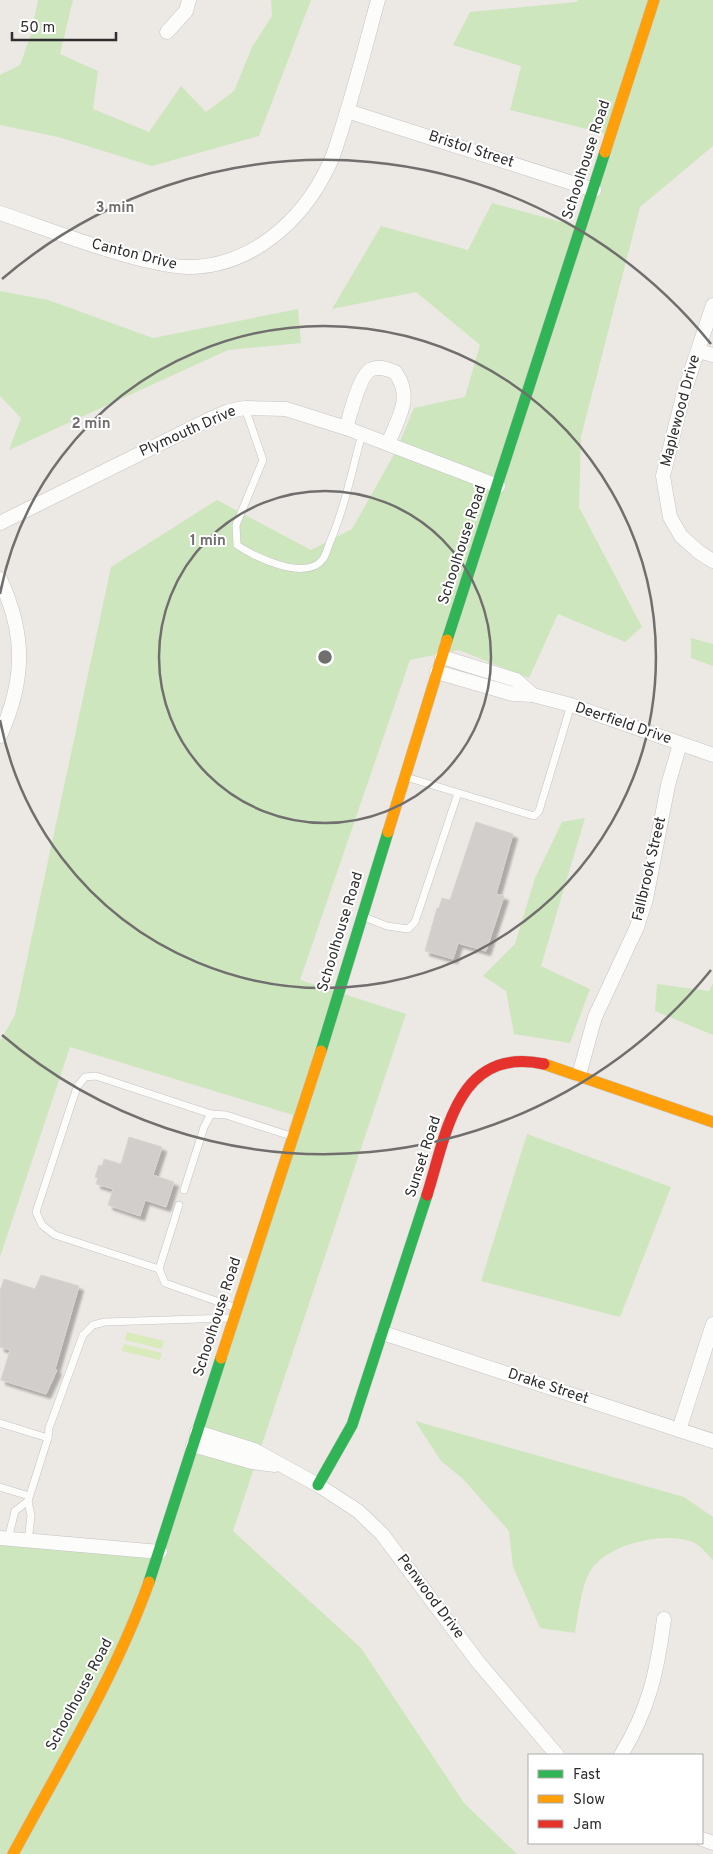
<svg xmlns="http://www.w3.org/2000/svg" width="713" height="1854" font-family="Overpass,sans-serif">
  <defs>
    <filter id="shadow"><feDropShadow dx="4.5" dy="4.5" stdDeviation="1" flood-color="#0004"/></filter>
  </defs>
  <rect width="100%" height="100%" fill="#ece8e4"/>
  <g fill="#cee6be">
    <path d="M38,0h35l-13,54 38,17 -5,38 56,23 32,-46 25,26 28,-21 18,-44 20,-31 -1,-16h40l-52,136 -107,30 -94,-29 -58,-12v-50l20,-10 11,-31z"/>
    <path d="M578,0h135v146l-73,61 -59,230 -2,70 63,120 -17,15 -67,-28 -29,64 -70,-28 -49,10 -110,320 106,34 -173,517 128,117 103,155 53,51h-517v-312l158,12 135,-439 -223,-68 -70,210v-216l15,-26 96,-448 106,-67 94,50 41,-21 44,-78 18,-43 51,-11 15,-52 -64,-53 -84,17 49,-83 87,24 24,-47 88,24 31,-92 -101,-25 11,-44 -68,-21 17,-33 106,-10z"/>
    <path d="M0,291l48,9 105,38 145,-29 3,34 -73,7 -219,100 12,-32 -21,-22z"/>
    <path d="M691,638l22,6v22l-22,-8z"/>
    <path d="M585,818l-44,148 49,23 -20,54 -56,-9 -8,-43 -23,-15 32,-32 20,-66 27,-56z"/>
    <path d="M713,983v52l-58,-24 2,-27 52,7z"/>
    <path d="M527,1134l144,53 -51,130 -139,-36z"/>
    <path d="M415,1421l269,76 29,20v43c-6,-6 -13,-15 -20,-18 -28,-11 -81,1 -100,25 -11,13 -15,49 -18,66l-35,-5 -27,-61 -4,-36 -46,-52 -22,-18z"/>
  </g>
  <g fill="#d9eabb">
    <path d="M127,1332l37,9 -2,8 -37,-9z"/>
    <path d="M124,1344l38,9 -2,7 -38,-9z"/>
  </g>
  <g fill="#d1cecb" stroke="#d7d4d0" filter="url(#shadow)">
    <path d="M476,822l37,12 -17,60 8,2 -18,55 -28,-8 -5,16 -28,-8 12,-43h2l3,-10 8,2z"/>
    <path d="M129,1137l33,10 -9,28 21,7 -8,25 -21,-7 -5,16 -32,-11 5,-16 -17,-5 2,-6 -3,-1 4,-12 3,1 2,-7 17,5z"/>
    <path d="M41,1275l38,11 -24,83 2,1 -11,24 -45,-14 9,-30 -10,-3v-56l4,-12 31,10z"/>
  </g>
  <g fill="none" stroke-linecap="round" stroke-linejoin="round">
    <g stroke="#c5c4c5" stroke-width="8">
      <g id="lane">
        <path d="M245,408l18,52 -27,65 1,20c17,12 69,37 86,14 3,-4 5,-12 7,-17 15,-35 22,-72 32,-108"/>
        <path d="M406,777l128,39 5,-5 32,-106"/>
        <path d="M364,917l23,9 21,3 7,-7 43,-129"/>
        <path d="M184,1190l20,-63 7,-13"/>
        <path d="M179,1205l-20,64 6,14 71,25"/>
        <path d="M159,1269l-104,-34 -13,-10 -6,-13 41,-125 8,-10 11,-1 115,38 15,1 68,22"/>
        <path d="M0,1423l48,15"/>
        <path d="M0,1487l29,9"/>
        <path d="M8,1539l7,-28 13,-10"/>
        <path d="M28,1541l3,-25 -3,-15 20,-63 1,-10 34,-93 10,-10 12,-3 125,-4"/>
      </g>
    </g>
    <g stroke="#c5c4c5" stroke-width="15">
      <g id="street">
        <path d="M167,32l19,-21 3,-11"/>
        <path d="M347,111l247,79"/>
        <path d="M0,213c47,16 95,35 144,47 14,3 29,7 44,7 63,0 114,-46 140,-100 6,-11 9,-24 13,-36 14,-43 25,-87 37,-131"/>
        <path d="M713,305l-29,87 -21,84 7,41 11,19 18,16 14,9"/>
        <path d="M698,351l15,4"/>
        <path d="M346,428c4,-13 14,-55 26,-59 8,-3 16,0 23,3 19,26 3,45 -7,72"/>
        <path d="M0,523l210,-104 19,-8 16,-3 41,1 60,19 152,58"/>
        <path d="M0,579c26,56 25,101 0,157"/>
        <path d="M442,657l74,23 17,15"/>
        <path d="M437,672l76,22 20,1 38,10 142,50"/>
        <path d="M579,1075l16,-58 42,-90 9,-28 22,-114 12,-41"/>
        <path d="M383,1333l330,108"/>
        <path d="M679,1430l34,-106"/>
        <path d="M197,1432l57,18 64,35 40,26 24,23 96,128 79,93"/>
        <path d="M193,1445l59,17 23,3"/>
        <path d="M0,1538l160,14"/>
        <path d="M621,1755c28,-46 36,-83 43,-136"/>
        <path d="M702,1839l11,4"/>
      </g>
    </g>
    <g stroke="#c5c4c5" stroke-width="12">
      <g id="fast">
        <path d="M447,640l158,-488"/>
        <path d="M321,1051l67,-219"/>
        <path d="M318,1485l34,-60 75,-230"/>
        <path d="M149,1582l72,-224"/>
      </g>
    </g>
    <g stroke="#c5c4c5" stroke-width="12">
      <g id="slow">
        <path d="M605,152l49,-152"/>
        <path d="M388,832l59,-192"/>
        <path d="M544,1064l169,58"/>
        <path d="M221,1358l100,-307"/>
        <path d="M13,1854c48,-89 102,-177 136,-272"/>
      </g>
    </g>
    <g stroke="#c5c4c5" stroke-width="12">
      <path id="jam" d="M427,1195c20,-63 30,-149 117,-131"/>
    </g>
    <use href="#lane" stroke="#fcfcfb" stroke-width="7"/>
    <use href="#street" stroke="#fcfcfb" stroke-width="14"/>
    <use href="#fast" stroke="#30b455" stroke-width="11"/>
    <use href="#slow" stroke="#ff9f0a" stroke-width="11"/>
    <use href="#jam" stroke="#e5322d" stroke-width="11"/>
  </g>
  <g fill="none" stroke="#706f6e" stroke-width="2.5">
    <circle cx="325" cy="657" r="166"/>
    <path d="M0 594A331 331 0 1 1 0 720"/>
    <path d="M711 970A497 497 0 0 1 2 1035M2 279A497 497 0 0 1 711 344"/>
  </g>
  <g text-anchor="middle" dominant-baseline="central" stroke-width="4" stroke-linejoin="round" paint-order="stroke">
    <g font-size="15" fill="#2e2e2e" stroke="#fff">
      <text transform="translate(471 150) rotate(18)">Bristol Street</text>
      <text transform="translate(587 160) rotate(-72)">Schoolhouse Road</text>
      <text transform="translate(134 255) rotate(14)">Canton Drive</text>
      <text transform="translate(681 411) rotate(-75)">Maplewood Drive</text>
      <text transform="translate(188 432) rotate(-24)">Plymouth Drive</text>
      <text transform="translate(463 545) rotate(-72)">Schoolhouse Road</text>
      <text transform="translate(623 724) rotate(19)">Deerfield Drive</text>
      <text transform="translate(650 869) rotate(-77)">Fallbrook Street</text>
      <text transform="translate(341 932) rotate(-73)">Schoolhouse Road</text>
      <text transform="translate(424 1157) rotate(-72)">Sunset Road</text>
      <text transform="translate(218 1317) rotate(-72)">Schoolhouse Road</text>
      <text transform="translate(548 1387) rotate(18)">Drake Street</text>
      <text transform="translate(430 1597) rotate(53)">Penwood Drive</text>
      <text transform="translate(80 1695) rotate(-62)">Schoolhouse Road</text>
    </g>
  </g>
  <circle cx="325" cy="657" r="8" fill="#706f6e" stroke="#fff" stroke-width="2.5"/>
  <g font-size="15" text-anchor="middle" font-weight="bold" fill="#706f6e" stroke="#fff" stroke-width="4" stroke-linejoin="round" paint-order="stroke">
    <text x="115" y="212">3 min</text>
    <text x="91" y="428">2 min</text>
    <text x="208" y="545">1 min</text>
  </g>
  <rect x="528" y="1754" width="175" height="90" fill="#ffffff" stroke="#ababab"/>
  <rect x="538" y="1770" width="25" height="8" fill="#30b455" stroke="#ababab"/>
  <text x="573" y="1779" font-size="15" fill="#2e2e2e">Fast</text>
  <rect x="538" y="1795" width="25" height="8" fill="#ff9f0a" stroke="#ababab"/>
  <text x="573" y="1804" font-size="15" fill="#2e2e2e">Slow</text>
  <rect x="538" y="1820" width="25" height="8" fill="#e5322d" stroke="#ababab"/>
  <text x="573" y="1829" font-size="15" fill="#2e2e2e">Jam</text>
  <path d="M12 32v8h104v-8" fill="none" stroke="#2e2e2e" stroke-width="2.5"/>
  <text x="20" y="32" font-size="15" fill="#2e2e2e" stroke="#ffffff" stroke-width="4" paint-order="stroke">50 m</text>
</svg>
